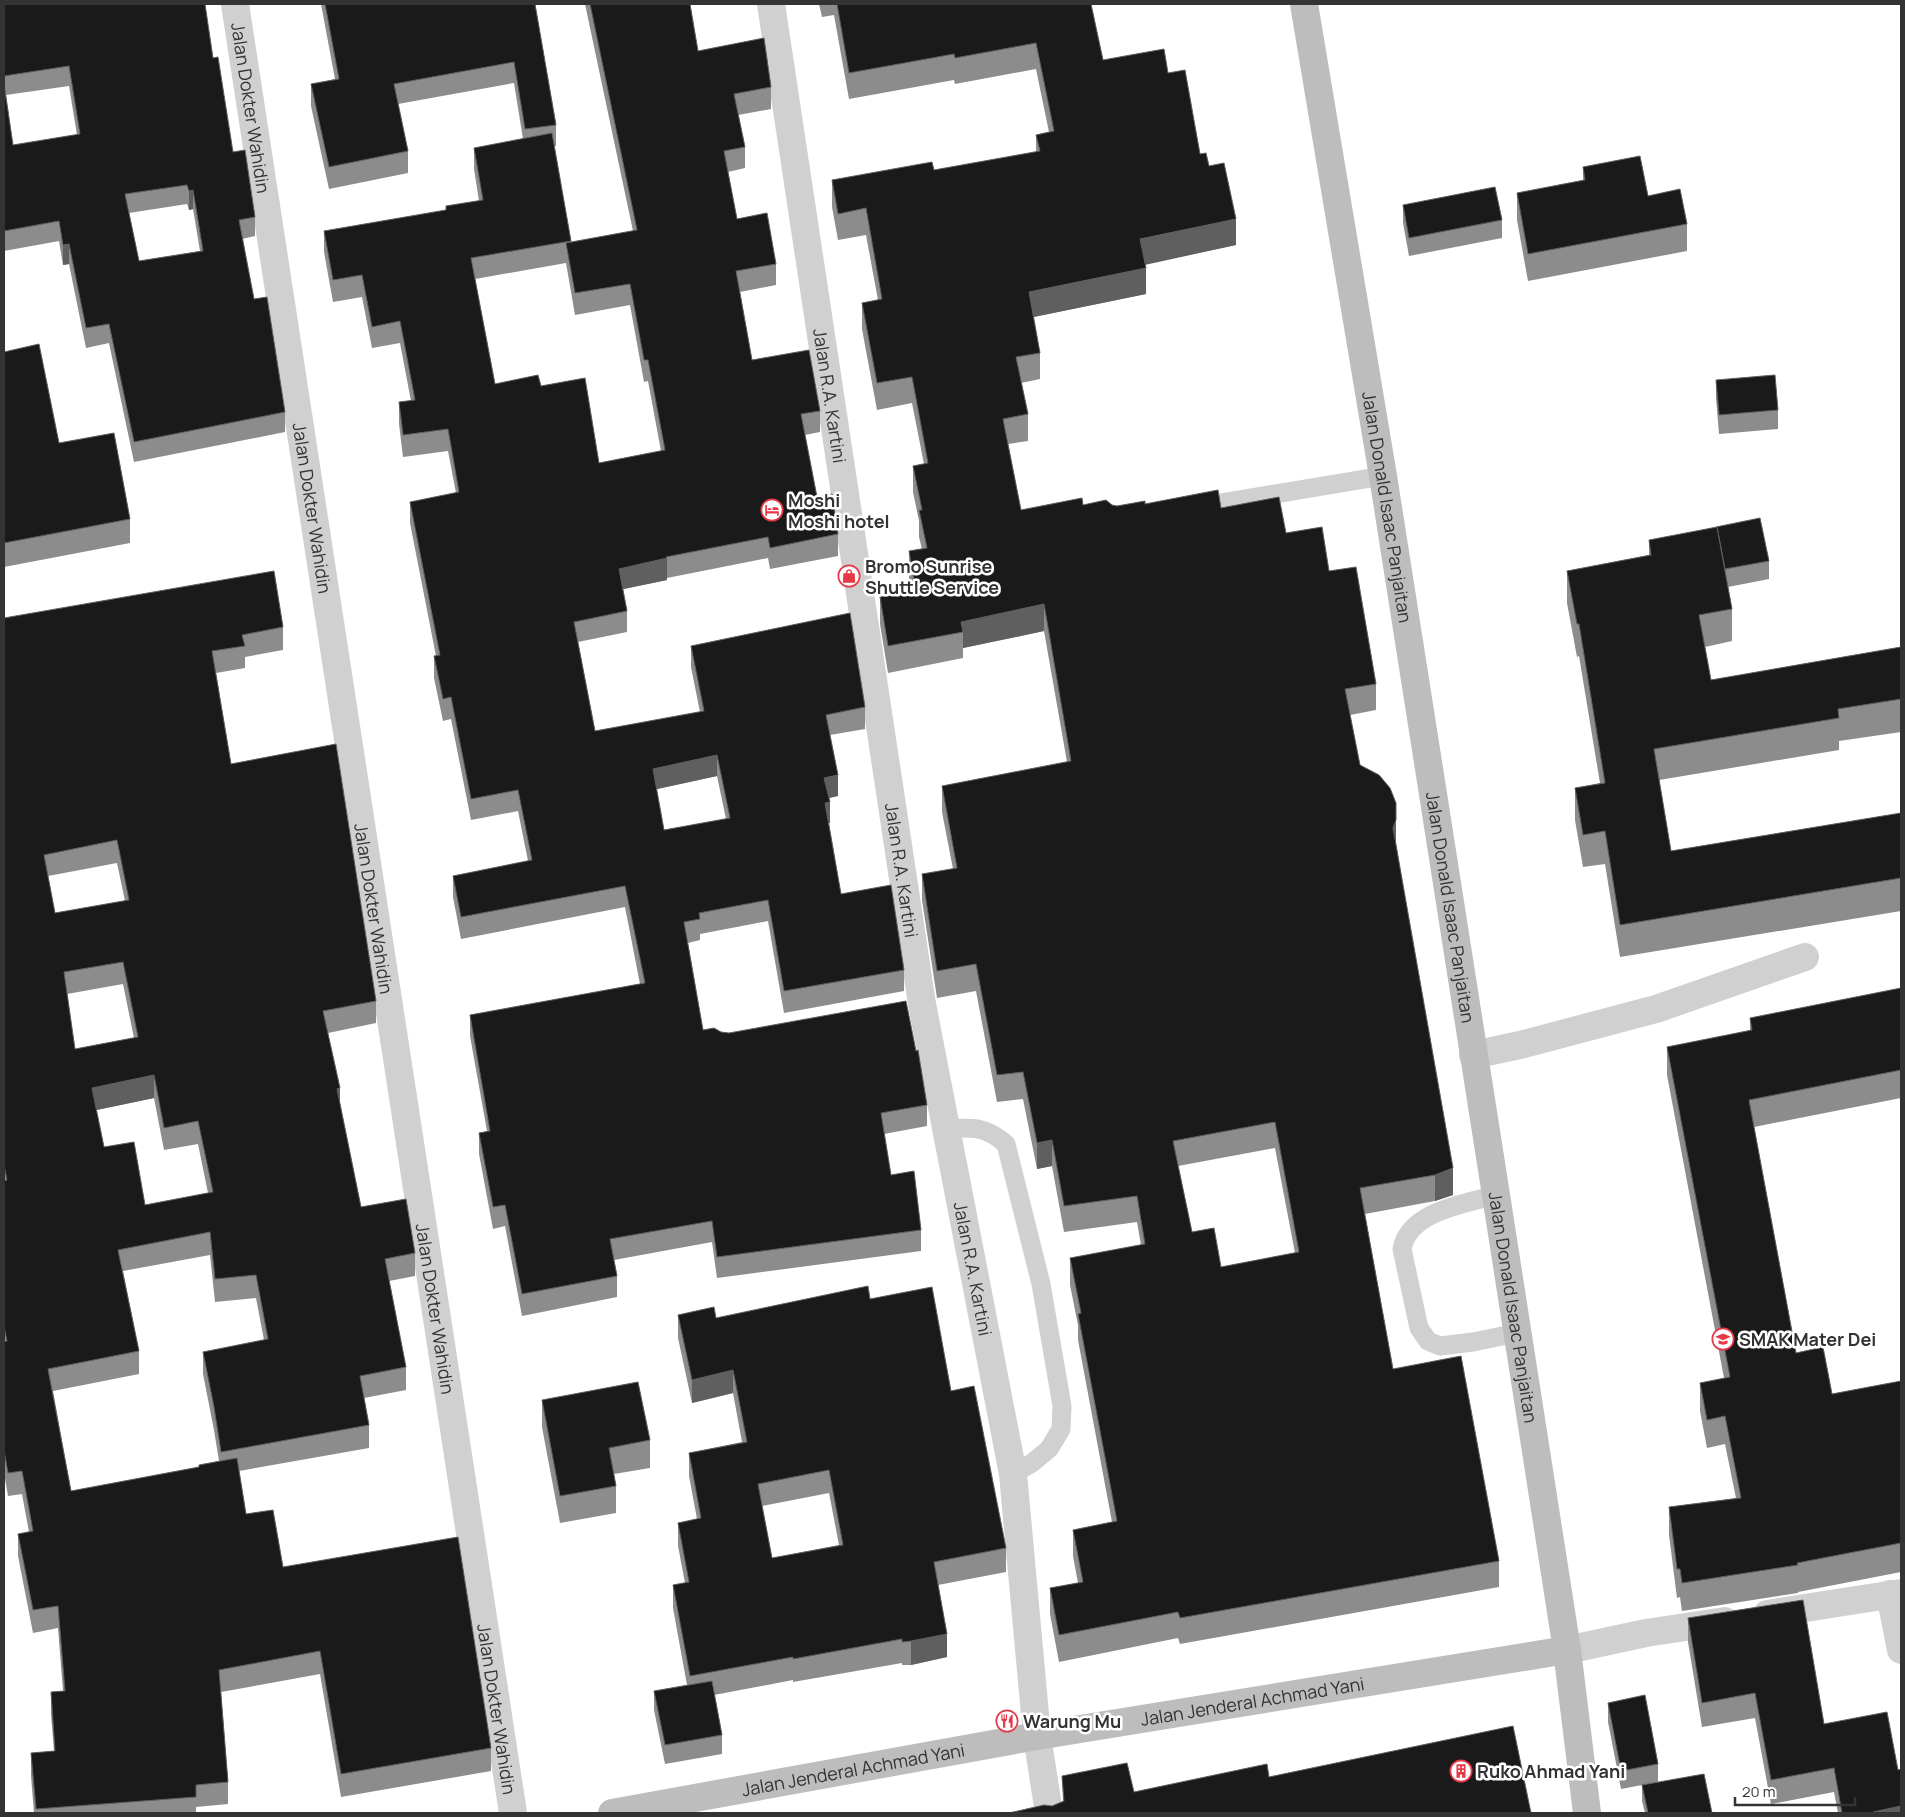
<svg xmlns="http://www.w3.org/2000/svg" width="1905" height="1817" font-family="Manrope,sans-serif">
  <rect width="100%" height="100%" fill="#fff"/>
  <g fill="none" stroke-linecap="round" stroke-linejoin="round">
    <g stroke="#d0d0d0" stroke-width="19">
      <path d="M1197,507l186,-31"/>
      <path d="M946,1129c26,-2 39,-3 60,15l35,140 21,122 -1,23 -12,20 -17,14 -19,11"/>
      <path d="M1496,1195c-31,9 -87,16 -94,54l17,79 9,13 12,5 33,-4 44,-9"/>
    </g>
    <g stroke="#d0d0d0" stroke-width="28">
      <path id="s1" d="M235,4l278,1809"/>
      <path id="s2" d="M771,4l151,1000 91,470 24,262 12,77"/>
      <path d="M1473,1055l47,-10 136,-36 149,-52"/>
      <path d="M1890,1594l11,56"/>
      <path d="M1767,1614l134,-21"/>
      <path d="M1567,1650l79,-17 79,-12"/>
    </g>
    <g stroke="#bdbdbd" stroke-width="28">
      <path id="s3" d="M1304,4l79,472 113,719 71,455 20,163"/>
      <path id="s4" d="M612,1813l425,-77 530,-86"/>
    </g>
  </g>
  <g fill="#8c8c8c" fill-rule="evenodd">
    <path d="M4,4l209,54 20,94 22,65v19l-13,3 12,60 31,113v20l-151,30 -25,-119 -23,5 -17,-84 -6,1 -4,-24 -55,10zM69,86l8,49 -64,10 -7,-50zM187,204l2,6 4,-1 7,42 -61,10 -10,-48z"/>
    <path d="M321,4h214l21,121v21h-2l17,96 62,-11 -48,-227h105l8,47 73,36v22l-33,6 7,32v21l-17,4 9,47 39,45v21l-36,7 12,68 68,51v21l-15,3 12,62 21,37v22l-68,13 -2,-11 -101,20v2l-44,9 4,22v21l-49,10 17,89 105,-19 -9,-45v-21l174,61v22l-35,6 8,61 -9,2 1,25h-1l12,71 63,76v21l-120,22 -16,-92 -68,13v6l-12,3 15,87 18,2 206,73v21l-43,8 7,41 30,55v21l-204,27 -5,-36 -98,18 3,16v21l-95,19 -17,-90 -12,3 -14,-75v-21l8,-2 -17,-95v-21l170,-31 -15,-77 -164,32 -8,-42v-21l75,-15 -10,-50 -47,9 -20,-101 -8,2 -9,-43v-22h2l-26,-133v-21l46,-9 -8,-42 -45,6 -4,-33v-22l12,-1 -11,-58 -28,5 -10,-51 -29,5 -9,-50v-21l122,-21v-4l33,-5 -5,-32v-21l49,-9 -9,-56 -116,21 10,47v22l-79,16 -18,-83v-22l24,-5zM566,263l9,52 55,-10 14,77 4,-1 13,70 -62,12 -58,-77 -46,-2 -20,-105zM717,776l9,43 -62,11 -8,-41z"/>
    <path d="M819,4h272l12,56 65,13 32,81 9,12 27,79 -91,19 1,30 -113,23 7,36v26l-19,4 7,31v27l-20,3 13,66 62,-5 34,1 28,-2 76,4 65,25 43,38 47,113v26l-26,5 10,50 36,78 57,352 -18,6 -70,13 28,155 106,192v26l-319,57 -2,-6 -119,24 -9,-48v-26l28,-5 -5,-27v-26l39,-8 -34,-182v-15l-8,-40v-27l71,-13 -4,-23 -73,10 -12,-66 -15,3 -14,-70 -26,3 -21,-111 -39,7 -15,-98v-26l31,-5 -11,-57v-26l125,-24 -23,-131 -81,17v10l-75,15 -8,-49v-27l31,-5 -2,-15v-26l13,-2 -3,-12v-16l-6,-29v-26l11,-2 -12,-61 -35,7 -15,-81v-26l16,-3 -12,-65 -28,5 -6,-33v-27l102,-10 102,-18v-17l13,-3 -13,-63 -81,15 -1,-4 -105,19 -15,-84 -12,2zM1275,1148l20,105 -74,14 -29,-35 -14,-66z"/>
    <path d="M1583,167l65,29 39,28v27l-159,30 -11,-61v-27l66,-13z"/>
    <path d="M1403,205l99,15v18l-93,18 -6,-33z"/>
    <path d="M4,352l55,91 71,76v24l-126,24z"/>
    <path d="M1716,380l62,30v19l-59,5 -3,-36z"/>
    <path d="M1649,540l120,21v18l-41,8 4,22v32l-27,6 6,33 190,-33v85l-62,9v9l-180,30 12,71 230,-38v98l-281,46 -15,-93 -22,3 -8,-47v-32l25,-5 -21,-127 -2,1 -10,-54v-32l82,-16z"/>
    <path d="M4,618l279,9v23l-38,7v11l-29,5 15,91 145,237v22l-48,10 12,71 21,103 54,46v23l-26,5 17,86v23l-42,8 5,27v23l-130,23 7,43 37,53 208,181v23l-150,26 -21,-123 -99,18 7,90v22l-32,3v6h-162l-3,-37v-23l23,-2 -3,-37v-22l12,-1 -5,-63 -25,5 -15,-77v-22l11,-2 -7,-38 -14,2 -4,-23zM117,863l8,38 -70,12 -7,-37zM123,984l11,54 -59,11 -8,-55zM154,1098l10,52 34,-6 10,49 -63,12 -41,-58 -8,-37zM210,1255l5,47 41,-4 8,42 -61,12v22l11,56 5,31 -20,4v2l-128,24 -18,-100 86,-17v-23l-16,-80z"/>
    <path d="M1901,988v110l-147,29 42,226 36,41 69,-13v191l-103,20v1l-116,18 -2,-14 -3,1 -8,-63v-28l67,-9 -11,-54 -18,4 -7,-37v-28l24,-5 -57,-303v-28l83,-16v-13z"/>
    <path d="M870,1299l81,92 55,157v24l-68,13 9,72 -36,8h-9v-2l-109,19v-2l-79,15 8,40v19l-57,10 -11,-54v-19l33,-6 -14,-77v-23l12,-2 -7,-37v-23l19,-4 -8,-43v-23l53,-11 -9,-49 -41,10 -14,-65v-23l38,3zM829,1493l10,52 -67,13 -10,-52z"/>
    <path d="M542,1400l108,40v28l-36,6 2,12v27l-56,10 -18,-96z"/>
    <path d="M1688,1618l136,106 77,89h-63l-4,-21 -63,12 -16,-86 -53,9 -14,-85z"/>
    <path d="M1608,1703l50,61v18l-37,7 -13,-67z"/>
    <path d="M1062,1776l72,16 135,-15 -217,29 11,-4z"/>
    <path d="M1642,1785l70,28h-67l-3,-12z"/>
  </g>
  <g fill="#5f5f5f">
    <path d="M193,190v19l-4,1v-19z"/>
    <path d="M1236,219v26l-96,21v-27z"/>
    <path d="M69,244v20l-6,1v-20z"/>
    <path d="M1146,268v26l-117,24v-26z"/>
    <path d="M667,558v22l-48,10v-21z"/>
    <path d="M1044,604v27l-81,17v-16l-2,-10z"/>
    <path d="M717,755v21l-64,14v-21z"/>
    <path d="M838,775v21l-14,3v-21z"/>
    <path d="M830,802v21l-5,1v-21z"/>
    <path d="M1396,820v26l-3,-18z"/>
    <path d="M154,1075v23l-62,13v-23z"/>
    <path d="M340,1088v23l-3,-22z"/>
    <path d="M1052,1140v26l-15,3v-26z"/>
    <path d="M1453,1168v27l-18,6v-26z"/>
    <path d="M733,1370v23l-41,10v-23z"/>
    <path d="M947,1634v23l-36,8v-24z"/>
    <path d="M1901,1806v7h-28v-1z"/>
  </g>
  <g fill="#1a1a1a" stroke="#5f5f5f" fill-rule="evenodd">
    <path d="M4,4h201l8,54 5,-1 15,95 12,-2 10,67 -16,3 15,79 13,-2 18,115 -151,30 -25,-118 -23,4 -17,-84 -6,1 -4,-24 -55,10v-147l9,61 67,-11 -11,-68 -65,10zM187,185l2,6 4,-1 10,61 -64,10 -14,-67z"/>
    <path d="M325,4h210l21,121 -31,4 -11,-67 -120,22 14,67 -79,16 -18,-83 28,-5z"/>
    <path d="M590,4h100l8,47 66,-13 7,49 -37,7 11,53 -21,4 13,68 30,-6 9,51 -40,7 16,89 57,-10 11,61 -19,3 16,83 15,-3 6,40 -68,14 -2,-11 -102,20 1,1 -48,11 8,42 -53,11 21,109 109,-20 -13,-65 159,-33 15,94 -39,8 12,60 -14,3 6,24 -5,1 16,91 50,-9 13,85 -120,21 -16,-91 -69,13 1,6 -16,3 19,108 11,-2 7,4 8,1 177,-32 10,50 2,-1 9,55 -46,8 10,62 23,-4 7,59 -204,27 -5,-36 -102,18 7,37 -95,18 -17,-89 -12,2 -14,-74 11,-2 -20,-116 175,-32 -20,-97 -164,31 -8,-41 79,-16 -14,-70 -47,9 -20,-102 -8,2 -9,-43 6,-1 -30,-153 49,-10 -11,-63 -45,6 -4,-33 16,-2 -15,-79 -28,6 -10,-52 -29,5 -9,-49 122,-21v-4l37,-6 -9,-52 78,-15 19,108 -100,17 24,126 43,-9 3,11 44,-8 14,85 66,-13 -17,-90h-4l-14,-76 -55,9 -9,-50 71,-13zM717,755l13,63 -66,12 -11,-61z"/>
    <path d="M837,4h254l12,56 61,-11 4,24 17,-3 15,84 6,-1 3,13 15,-3 12,56 -96,20 6,29 -117,24 11,61 -24,4 12,57 -25,5 18,91 61,-12 1,7 23,-5 6,5 5,1 28,-5v3l73,-14 3,18 58,-11 7,36 36,-6 7,44 27,-4 20,117 -31,5 15,76 19,10 11,13 6,15v17l-3,8 60,340 -18,7 -75,13 33,181 68,-13 38,205 -319,57 -2,-6 -119,23 -9,-47 33,-6 -10,-52 44,-9 -39,-207 3,-1 -11,-55 75,-14 -8,-48 -73,10 -12,-66 -15,3 -14,-71 -26,3 -21,-111 -39,7 -15,-97 35,-6 -15,-82 129,-25 -27,-157 -83,18 2,10 -75,14 -8,-49 36,-6 -7,-40 18,-3 -8,-38h3l-9,-44 15,-3 -16,-86 -35,6 -15,-80 20,-4 -16,-91 -28,6 -6,-34 100,-18 2,8 106,-19 -4,-16 18,-4 -18,-88 -81,15 -1,-4 -105,19zM1275,1122l24,130 -78,15 -7,-39 -22,4 -19,-91z"/>
    <path d="M1640,156l8,40 32,-7 7,35 -159,30 -11,-61 68,-13 -2,-13z"/>
    <path d="M1495,187l7,33 -93,18 -6,-33z"/>
    <path d="M39,344l20,99 55,-10 16,86 -126,24v-191z"/>
    <path d="M1775,375l3,35 -59,5 -3,-35z"/>
    <path d="M1760,518l9,43 -44,8 -8,-42h-1z"/>
    <path d="M1717,527l15,82 -33,6 12,65 190,-33v52l-63,10 1,9 -185,31 17,102 230,-38v65l-281,47 -15,-94 -22,4 -8,-47 30,-5 -26,-159h-2l-10,-53 84,-16 -2,-15z"/>
    <path d="M274,571l9,56 -41,8 3,11 -33,5 19,113 105,-20 40,257 -53,10 17,77 -3,1 24,118 45,-8 9,54 -30,6 21,108 -46,9 9,49 -148,27 -7,-45 -11,-55 65,-13 -12,-64 -41,4 -5,-47 -92,18 21,101 -91,18 23,122 128,-24v-2l38,-7 9,56 27,-4 10,57 175,-30 33,211 -150,26 -21,-123 -101,19 9,112 -32,3v12l-160,12 -5,-56 24,-2 -4,-59 14,-1 -7,-85 -25,4 -15,-76 15,-3 -11,-60 -14,2 -4,-23v-108l3,-1 -3,-15v-145l3,-1 -3,-15v-547zM117,840l12,60 -74,13 -11,-58zM123,962l15,75 -63,12 -11,-77zM154,1075l10,53 34,-7 15,71 -68,13 -11,-63 -30,5 -12,-59z"/>
    <path d="M1901,988v82l-152,30 47,253 27,-6 9,47 69,-13v162l-104,20 1,2 -116,18 -2,-14h-3l-8,-62 72,-9 -16,-82 -18,4 -7,-37 30,-6 -63,-330 85,-17 -2,-12z"/>
    <path d="M868,1286l2,13 62,-12 19,104 23,-5 32,162 -72,14 13,72 -36,7 -9,1v-3l-109,20v-2l-103,19 -17,-91 16,-3 -11,-59 23,-5 -12,-65 58,-11 -14,-72 -41,10 -14,-65 36,-8 2,11zM829,1470l14,75 -71,13 -14,-74z"/>
    <path d="M638,1382l12,58 -41,8 7,38 -56,10 -18,-96z"/>
    <path d="M1803,1600l21,124 63,-12 11,58 3,-1v37l-28,6v1h-31l-8,-45 -63,12 -16,-87 -53,10 -14,-85z"/>
    <path d="M712,1681l10,54 -57,10 -11,-54z"/>
    <path d="M1645,1695l13,69 -37,7 -13,-68z"/>
    <path d="M1513,1726l18,87h-522l35,-8 8,1 12,-5 -2,-25 65,-13 7,29 133,-28 2,13z"/>
    <path d="M1704,1774l8,39h-64l-6,-28z"/>
  </g>
  <defs>
    <g id="hotel-ring" transform="scale(1.125)"><circle r="9.5" fill="#fff" stroke="#e63946" stroke-width="1.5"/><path d="M-6-4.5h1.5V1H6V5H4.5V3h-9V5H-6ZM-4 0a1.8 1.8 0 1 1 3.6 0ZM.5 0V-2.5h3Q6-2.5 6 0Z" fill="#e63946"/></g>
    <g id="shop-ring" transform="scale(1.125)"><circle r="9.5" fill="#fff" stroke="#e63946" stroke-width="1.5"/><path d="M-5-2.5h2.3a2.7 3.5 0 0 1 5.4 0H5L5.5 6h-11ZM-1.5-2.5h3a1.5 2.3 0 0 0-3 0Z" fill="#e63946"/></g>
    <g id="school-ring" transform="scale(1.125)"><circle r="9.5" fill="#fff" stroke="#e63946" stroke-width="1.5"/><path d="M0-5L7-2L0 1L-7-2ZM-4 1L0 2.5L4 1V4Q0 6-4 4Z" fill="#e63946"/></g>
    <g id="restaurant-ring" transform="scale(1.125)"><circle r="9.5" fill="#fff" stroke="#e63946" stroke-width="1.5"/><path d="M-5-6h1v4h1v-4h1v4h1v-4h1v5L-1.5 .5V6h-2V.5L-5-1ZM5-6V6H3V1.5H1.5Q1.5-4 5-6Z" fill="#e63946"/></g>
    <g id="building-ring" transform="scale(1.125)"><circle r="9.5" fill="#fff" stroke="#e63946" stroke-width="1.5"/><path d="M-4-6H4V6H1V3H-1V6H-4ZM-2.5-4.3h1.7v1.8h-1.7ZM.8-4.3h1.7v1.8H.8ZM-2.5-1h1.7V.8h-1.7ZM.8-1h1.7V.8H.8Z" fill="#e63946"/></g>
  </defs>
  <g fill-rule="evenodd">
    <use href="#hotel-ring" x="772" y="510"/>
    <use href="#shop-ring" x="849" y="576"/>
    <use href="#school-ring" x="1723" y="1339"/>
    <use href="#restaurant-ring" x="1007" y="1721"/>
    <use href="#building-ring" x="1461" y="1771"/>
  </g>
  <g text-anchor="middle" dominant-baseline="central" stroke-width="5" stroke-linejoin="round" paint-order="stroke">
    <g font-size="18" fill="#333" stroke="#fff">
      <text stroke="none"><textPath href="#s1" startOffset="105">Jalan Dokter Wahidin</textPath></text>
      <text stroke="none"><textPath href="#s2" startOffset="396">Jalan R.A. Kartini</textPath></text>
      <text stroke="none"><textPath href="#s1" startOffset="510">Jalan Dokter Wahidin</textPath></text>
      <text stroke="none"><textPath href="#s3" startOffset="510">Jalan Donald Isaac Panjaitan</textPath></text>
      <text stroke="none"><textPath href="#s2" startOffset="876">Jalan R.A. Kartini</textPath></text>
      <text stroke="none"><textPath href="#s1" startOffset="915">Jalan Dokter Wahidin</textPath></text>
      <text stroke="none"><textPath href="#s3" startOffset="915">Jalan Donald Isaac Panjaitan</textPath></text>
      <text stroke="none"><textPath href="#s2" startOffset="1281">Jalan R.A. Kartini</textPath></text>
      <text stroke="none"><textPath href="#s3" startOffset="1320">Jalan Donald Isaac Panjaitan</textPath></text>
      <text stroke="none"><textPath href="#s1" startOffset="1320">Jalan Dokter Wahidin</textPath></text>
      <text stroke="none"><textPath href="#s4" startOffset="650">Jalan Jenderal Achmad Yani</textPath></text>
      <text stroke="none"><textPath href="#s1" startOffset="1725">Jalan Dokter Wahidin</textPath></text>
      <text stroke="none"><textPath href="#s4" startOffset="245">Jalan Jenderal Achmad Yani</textPath></text>
    </g>
    <g font-size="18" font-weight="bold" fill="#333" stroke="#fff" text-anchor="start">
      <text x="788" y="500">Moshi<tspan x="788" dy="21">Moshi hotel</tspan></text>
      <text x="865" y="566">Bromo Sunrise<tspan x="865" dy="21">Shuttle Service</tspan></text>
      <text x="1739" y="1339">SMAK Mater Dei</text>
      <text x="1023" y="1721">Warung Mu</text>
      <text x="1477" y="1771">Ruko Ahmad Yani</text>
    </g>
  </g>
  <rect width="1905" height="1817" fill="none" stroke="#333333" stroke-width="10"/>
  <path d="M1735 1797v8h120v-8" fill="none" stroke="#333333" stroke-width="2.5"/>
  <text x="1742" y="1797" font-size="15" fill="#333333" stroke="#ffffff" stroke-width="4" paint-order="stroke">20 m</text>
</svg>
